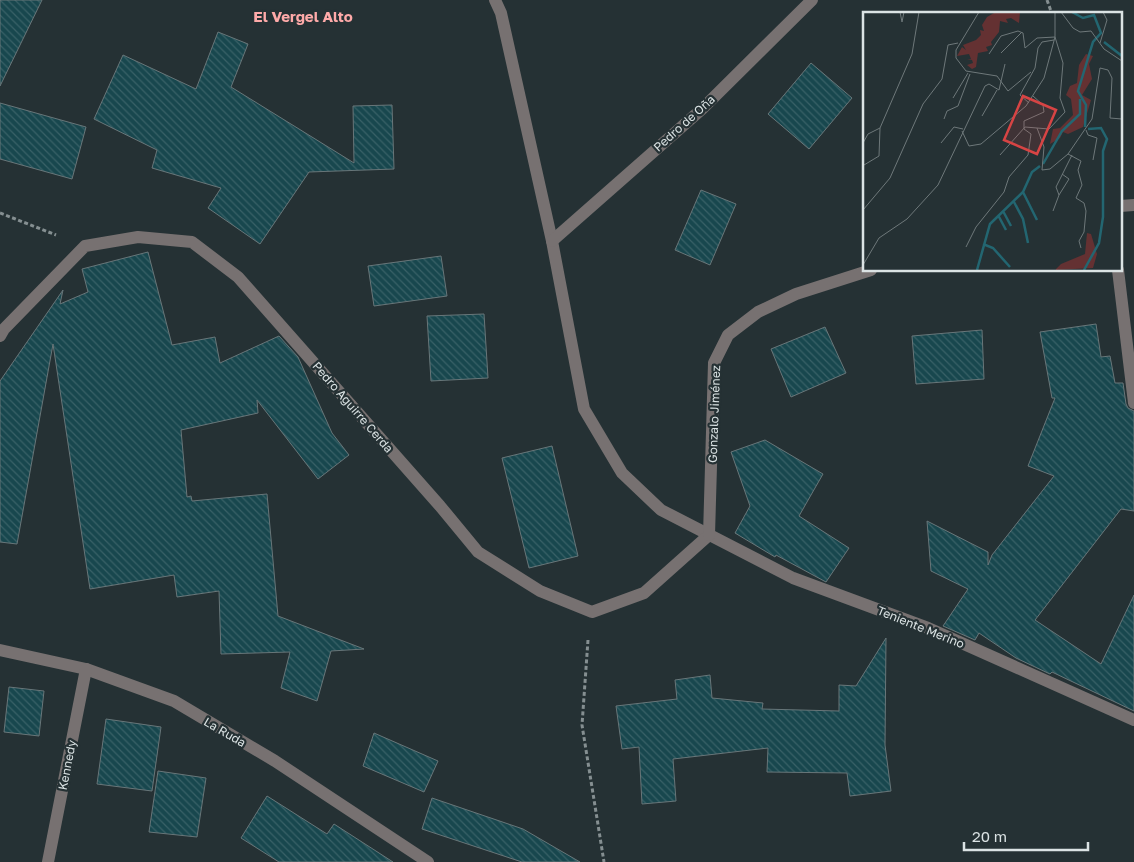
<svg xmlns="http://www.w3.org/2000/svg" width="1134" height="862" font-family="'Golos Text',sans-serif">
  <defs>
    <pattern id="building-back-hatch" width="6" height="6" patternUnits="userSpaceOnUse" patternTransform="scale(1.25)"><rect width="6" height="6" fill="#18474e"/><path d="M-1 5l2 2M0 0l6 6M5-1l2 2" fill="none" stroke="#396167"/></pattern>
  </defs>
  <rect width="100%" height="100%" fill="#253134"/>
  <g fill="url(#building-back-hatch)" stroke="#687679">
    <path d="M0,0h42l-42,86z"/>
    <path d="M218,32l30,12 -17,43 123,76 -1,-57 39,-1 2,64 -85,3 -49,72 -52,-36 13,-20 -69,-20 5,-18 -63,-31 29,-64 73,34z"/>
    <path d="M811,63l41,35 -43,51 -41,-35z"/>
    <path d="M0,103l86,24 -14,52 -72,-20z"/>
    <path d="M701,190l35,14 -26,61 -35,-15z"/>
    <path d="M148,252l24,93 43,-8 5,26 59,-27 19,21 34,76 17,22 -31,24 -61,-79 1,13 -77,17 6,67 4,-1 1,5 75,-7 11,122 86,33 -33,2 -14,50 -36,-13 9,-36 -69,2 -2,-63 -42,6 -3,-22 -84,14 -37,-245 -36,200 -17,-2v-161l63,-91 -3,14 28,-12 -6,-23z"/>
    <path d="M441,256l6,40 -73,10 -6,-40z"/>
    <path d="M484,314l4,64 -57,3 -4,-65z"/>
    <path d="M1096,324l5,33 9,-1 5,27h8l3,21 2,4 6,3v100l-13,-2 -86,111 66,44 33,-69v116l-82,-39 -2,2 -34,-16 -37,-25 -4,7 -32,-14 25,-37 -37,-18 -4,-50 61,31v13l4,-10 62,-79 -26,-10 27,-68h-3l-12,-66z"/>
    <path d="M825,327l21,46 -55,24 -20,-48z"/>
    <path d="M982,330l2,49 -68,5 -4,-48z"/>
    <path d="M765,440l58,34 -24,42 50,32 -23,34 -50,-27 -1,2 -40,-24 15,-27 -19,-54z"/>
    <path d="M552,446l26,110 -49,12 -27,-110z"/>
    <path d="M886,638l-1,107 6,46 -41,5 -3,-23 -80,-1 1,-24 -95,11 3,42 -34,3 -3,-57 -17,2 -6,-43 61,-7 -2,-19 35,-5 2,23 51,5 -1,6 77,2v-26l17,1z"/>
    <path d="M9,687l35,4 -5,45 -35,-4z"/>
    <path d="M106,719l55,8 -9,64 -55,-7z"/>
    <path d="M374,733l64,28 -14,31 -61,-26z"/>
    <path d="M158,771l48,7 -9,59 -48,-5z"/>
    <path d="M267,796l60,38 7,-10 59,38h-114l-38,-24z"/>
    <path d="M432,798l91,31 57,33h-58l-100,-33z"/>
  </g>
  <g fill="none" stroke-linecap="round" stroke-linejoin="round">
    <g stroke="#858f91" stroke-width="3" stroke-dasharray="4 2.5" stroke-linecap="butt">
      <path d="M1047,0l5,14"/>
      <path d="M0,213l56,22"/>
      <path d="M588,640l-6,85 22,137"/>
    </g>
    <g stroke="#777171" stroke-width="12">
      <path d="M495,0l6,13 51,228 32,168 38,64 39,37 132,68 135,50 206,92"/>
      <path d="M1120,206l14,-1"/>
      <path d="M552,241l150,-132 110,-109"/>
      <path d="M1118,270l16,133"/>
      <path d="M0,336l4,-7 81,-83 53,-9 54,5 46,35 202,229 38,46 62,39 52,21 52,-19 65,-58"/>
      <path d="M709,535l5,-172 14,-28 30,-23 38,-18 75,-24"/>
      <path d="M0,650l86,19 88,32 101,60 153,101"/>
      <path d="M48,862l38,-193"/>
    </g>
  </g>
  <g text-anchor="middle" dominant-baseline="central" stroke-width="4.5" stroke-linejoin="round" paint-order="stroke">
    <g font-size="12" fill="#dbe3e4" stroke="#253134">
      <text transform="translate(684 123) rotate(-42)">Pedro de Oña</text>
      <text transform="translate(353 407) rotate(49)">Pedro Aguirre Cerda</text>
      <text transform="translate(714 414) rotate(-88)">Gonzalo Jiménez</text>
      <text transform="translate(921 627) rotate(22)">Teniente Merino</text>
      <text transform="translate(225 732) rotate(30)">La Ruda</text>
      <text transform="translate(67 765) rotate(-79)">Kennedy</text>
    </g>
    <g font-size="15" font-weight="bold" fill="#feaaa9" stroke="#253134">
      <text x="303" y="16">El Vergel Alto</text>
    </g>
  </g>
  <g transform="translate(863 12)">
    <rect width="259" height="259" fill="#253134"/>
    <path d="M157,0l-1,11 -8,-5 -5,1 2,4 -8,-2 -1,11 -8,10 1,3 -6,2 2,4 -10,2 -2,14 -4,2 -5,-4 6,-2 -1,-3 -5,-1h4l-2,-5 -12,2 5,-9 4,3 -3,-5 13,-5 5,-5 -1,-5 4,1 -2,-6 5,-8 7,-4zM223,42l7,2 -4,8 3,15 -10,16 9,5 -8,27 -15,7 -5,-2 -3,6 -10,6 3,-15 7,-1 13,-13 -2,-16 -5,-4 4,-9 7,-3 2,-18zM224,221l4,1 6,20 -4,14 -38,2 6,-6 24,-10z" fill="#643132"/>
    <path fill="none" stroke="#236671" stroke-width="2.5" d="M209,0l11,6 11,-3 7,18 -8,9 -15,49 8,14 -1,22M241,30l18,14M180,152l19,-33 18,-17v-15M160,180l14,28M151,190l9,17 5,24M140,199l8,15M135,203l8,15M120,232l10,4 17,19M114,258l13,-46 33,-32 9,-20 8,-6M221,258l15,-27 4,-26v-66l4,-12 -6,-11 -13,1"/>
    <path fill="none" stroke="#6e787a" stroke-width="1" d="M37,0l2,10 2,-10M116,0l-23,38v8l10,13 31,5 11,15 23,-19M198,0l12,16 7,4 11,-1 13,18 18,12M237,31l7,-23 -4,-8M138,41l21,-21M126,42l12,-18 17,-5 5,2 2,15 12,-10 18,-1M90,86l15,-25M166,91l-9,-8 15,-27 3,-20 4,-6 12,-2M119,104l15,-26M81,107l3,-8 11,-5 12,-32M174,116l7,19 -2,23 8,-1 18,-15 13,7 -3,9 4,15 -6,13 8,5 2,8 -2,21 -5,9 2,7M161,117v-8l20,-9 -1,-7 -10,-9M223,118l2,5 9,3 -4,22M99,119l7,15 12,-2 45,-38 18,-28 11,-41M0,131l5,-9 12,-6M78,131l13,-16 9,2M205,142l24,-35 8,-51 8,2 4,8 -2,40 12,1M137,143l25,-28 24,2 16,-17 -5,-14 3,-35 -8,-26v-25M1,153l15,-9 1,-28 32,-74 7,-42M196,183l10,-16 -7,-5M0,198l27,-32 33,-74 19,-25 6,-34 10,-2M190,199l6,-16 -3,-8 16,-32M103,235l10,-20 28,-35 5,-15 19,-22 3,-21 -7,-5M0,253l16,-27 28,-19 31,-34 47,-99 4,-2 10,6 6,-26"/>
    <path fill="#d74444" fill-opacity="0.15" stroke="#d74444" stroke-width="2.5" d="M160,84l33,14 -19,44 -33,-14z"/>
    <rect width="259" height="259" fill="none" stroke="#dbe3e4" stroke-width="2.5"/>
  </g>
  <path d="M964 842v8h124v-8" fill="none" stroke="#dbe3e4" stroke-width="2.5"/>
  <text x="972" y="842" font-size="15" fill="#dbe3e4" stroke="#253134" stroke-width="4" paint-order="stroke">20 m</text>
</svg>
